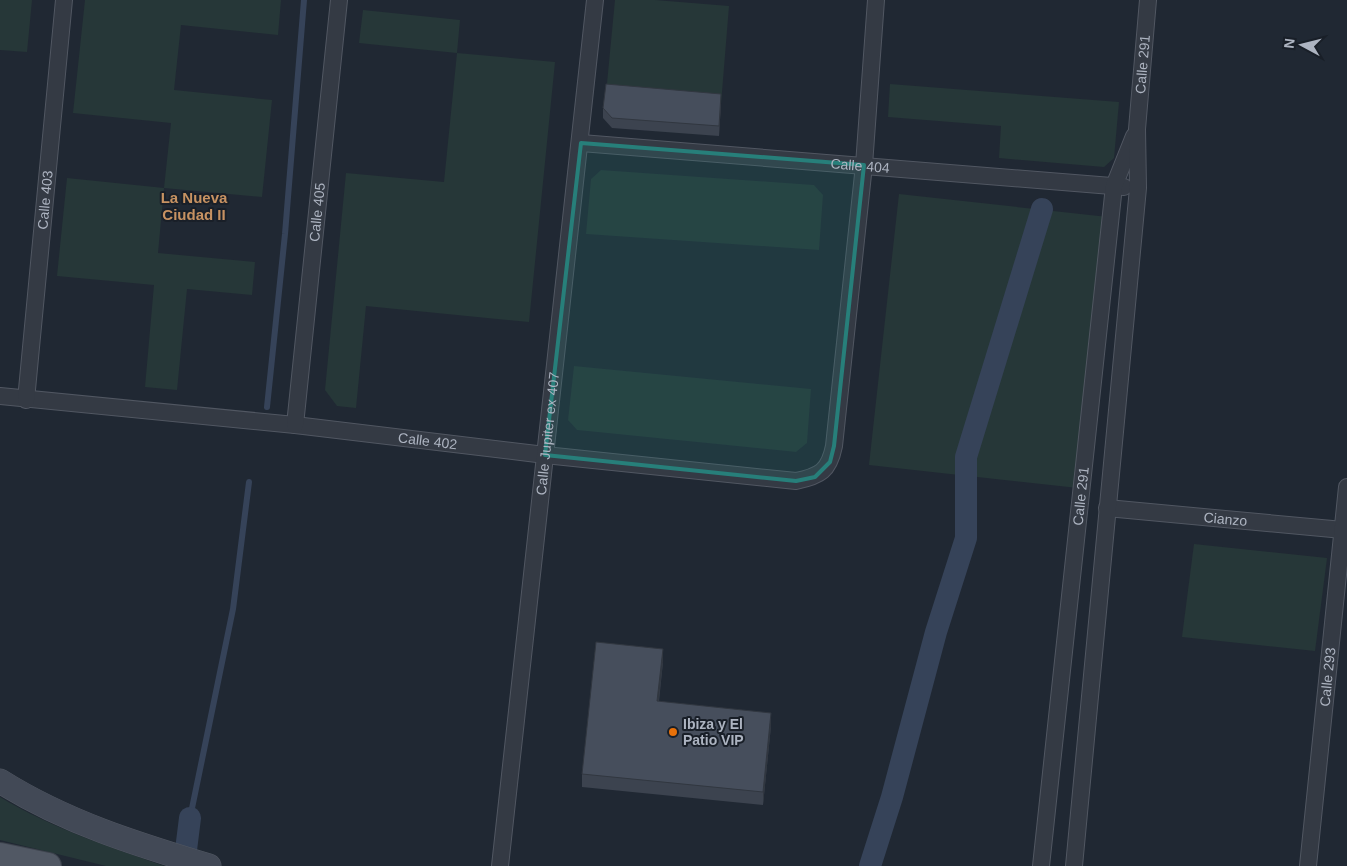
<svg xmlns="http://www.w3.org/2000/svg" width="1347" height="866" font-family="Arial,sans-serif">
  <rect width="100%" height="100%" fill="#202833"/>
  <g fill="#263738">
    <path d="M0,0h32l-5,52 -27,-2z"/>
    <path d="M85,0h196l-3,35 -97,-10 -7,65 98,10 -10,97 -98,-9 -6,65 97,9 -3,33 -65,-6 -10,101 -32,-3 9,-102 -97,-9 10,-98 97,10 7,-65 -98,-10z"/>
    <path d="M615,0h40l74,6 -8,98 -115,-10z"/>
    <path d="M363,10l97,10 -3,33 98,9 -26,260 -163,-16 -10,102 -19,-2 -12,-16 21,-217 98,9 13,-129 -98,-10z"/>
    <path d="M890,84l229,18 -5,56 -10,9 -105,-9 2,-32 -113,-9z"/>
    <path d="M601,170l213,15 9,10 -4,55 -233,-16 5,-55z"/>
    <path d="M899,194l209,23 -30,271 -209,-23z"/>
    <path d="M574,366l237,23 -4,54 -11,9 -219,-22 -9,-10z"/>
    <path d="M1194,544l133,14 -12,93 -133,-14z"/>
    <path d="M0,797c51,31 108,49 164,69h-58l-106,-26z"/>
  </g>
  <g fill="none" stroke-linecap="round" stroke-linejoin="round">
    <g stroke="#364359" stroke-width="6">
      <path d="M267,407l18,-173 19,-234"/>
      <path d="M190,818l43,-209 16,-127"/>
    </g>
    <g stroke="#364359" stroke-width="22">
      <path d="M184,866l6,-48"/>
      <path d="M870,866l22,-69 44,-165 30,-94v-81l76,-248"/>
    </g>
    <g stroke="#515762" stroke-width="18">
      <g id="street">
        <path id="s1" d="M581,143l543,44"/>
        <path id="s2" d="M0,396l295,29 250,30 251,26c24,-5 33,-10 38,-35l30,-281 12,-165"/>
        <path id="s3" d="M26,400l38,-400"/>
        <path id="s4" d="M295,425l44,-425"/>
        <path id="s5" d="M1107,508l236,22"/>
        <path id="s6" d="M500,866l95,-866"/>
        <path id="s7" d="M1041,866l73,-680 20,-50"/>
        <path id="s8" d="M1074,866l64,-678 -1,-59 11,-129"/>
        <path id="s9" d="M1308,866l39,-379"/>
      </g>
    </g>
    <g stroke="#515762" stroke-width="25">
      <path id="secondary" d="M0,781c65,41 136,63 209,85"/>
    </g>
    <g stroke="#3d434d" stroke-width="28">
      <path id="primary" d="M0,856l48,10"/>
    </g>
    <use href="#street" stroke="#343a44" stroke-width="16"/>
    <use href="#secondary" stroke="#424956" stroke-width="24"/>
    <use href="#primary" stroke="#515864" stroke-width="26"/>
  </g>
  <g fill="#3c434f">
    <path d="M721,104l-2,32 -107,-8 -9,-10v-10z"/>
    <path d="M663,662l-4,39 112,25 -8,79 -181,-18v-13z"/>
  </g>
  <g fill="#313740">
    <path d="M721,94v10l-2,32v-10z"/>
    <path d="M663,649v13l-6,52v-13z"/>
    <path d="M771,713v13l-8,79v-13z"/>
  </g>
  <g fill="#464e5c" stroke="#313740">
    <path d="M606,84l115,10 -2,32 -107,-8 -9,-10z"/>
    <path d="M596,642l67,7 -6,52 114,12 -8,79 -181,-18z"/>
  </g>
  <path fill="#277f7a" fill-opacity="0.2" stroke="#277f7a" stroke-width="4" stroke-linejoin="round" d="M581,143l283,22 -30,281 -4,16 -15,15 -19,4 -251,-26z"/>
  <circle fill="#e8710a" stroke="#191f28" stroke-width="2" cx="673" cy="732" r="5"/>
  <g text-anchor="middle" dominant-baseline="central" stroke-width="4" stroke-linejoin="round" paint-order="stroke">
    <g font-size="14" fill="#adb4c1" stroke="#191f28">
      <text stroke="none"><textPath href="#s8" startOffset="805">Calle 291</textPath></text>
      <text stroke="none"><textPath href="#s1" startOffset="280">Calle 404</textPath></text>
      <text stroke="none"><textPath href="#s3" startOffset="201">Calle 403</textPath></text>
      <text stroke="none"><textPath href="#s4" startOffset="214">Calle 405</textPath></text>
      <text stroke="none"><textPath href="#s6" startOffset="435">Calle Jupiter ex 407</textPath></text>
      <text stroke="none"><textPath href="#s2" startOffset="430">Calle 402</textPath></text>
      <text stroke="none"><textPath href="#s7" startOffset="372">Calle 291</textPath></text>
      <text stroke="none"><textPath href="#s5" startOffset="119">Cianzo</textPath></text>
      <text stroke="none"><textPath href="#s9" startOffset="190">Calle 293</textPath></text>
    </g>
    <g font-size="14" font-weight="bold" fill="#adb4c1" stroke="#191f28" text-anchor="start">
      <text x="683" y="724">Ibiza y El<tspan x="683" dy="16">Patio VIP</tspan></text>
    </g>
    <g font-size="15" font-weight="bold" fill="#c79262" stroke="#191f28">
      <text x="194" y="197">La Nueva<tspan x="194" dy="17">Ciudad II</tspan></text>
    </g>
  </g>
  <g transform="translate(1302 45) rotate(277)" stroke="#191f28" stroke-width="4" paint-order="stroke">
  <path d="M0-4L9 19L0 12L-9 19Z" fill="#adb4c1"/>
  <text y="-8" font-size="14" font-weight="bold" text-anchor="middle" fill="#adb4c1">N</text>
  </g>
</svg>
